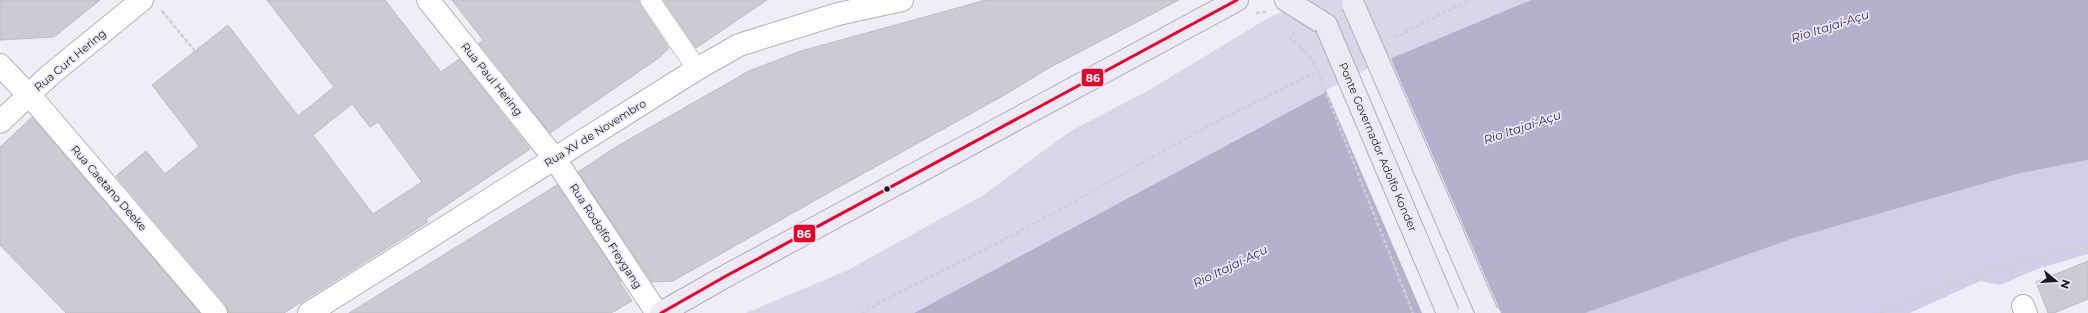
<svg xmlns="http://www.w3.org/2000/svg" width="2088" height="313" font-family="Montserrat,sans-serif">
  <rect width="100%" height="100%" fill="#efedf6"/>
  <path fill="#dad6e9" d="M1310,0h221l-151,63 -466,250h-168l102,-43 134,-74 87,-64 82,-43 117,-71z"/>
  <path fill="#d4cde8" d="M2088,160v94l-51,15 -37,16 -20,-4 -70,32h-324l202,-73 229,-66z"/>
  <path fill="#b7afce" d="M1531,0h557v160l-71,14 -229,66 -202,73h-672l466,-250z"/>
  <path fill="#efedf6" d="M1390,57l111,256h-79l-96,-223z"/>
  <g fill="#cccad2" stroke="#bebcc3" fill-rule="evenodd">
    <path d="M0,0h100l-46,37 -54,3z"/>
    <path d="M267,0h118l56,72 18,-13 71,90 -104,70 2,3 -144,91h-56l-2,-8 -110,-129 30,-25 19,23 34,-28 -47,-61 76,-60 70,91 36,-29zM352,104l18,23 8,-5 44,60 -49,32 -60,-79z"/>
    <path d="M452,0h187l2,6 28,42 -9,9 -110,76 -71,-90 4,-3z"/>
    <path d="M663,0h104l-71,48z"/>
    <path d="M986,0h193l-132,69 -39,24 -187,104 -148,84 -21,1 -74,-110 36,-24 135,-77 52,-20z"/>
    <path d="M32,117l168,196h-134l-66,-68v-98z"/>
    <path d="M557,185l64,96h-2l13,20 -21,12h-262z"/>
    <path d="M2088,261v38l-34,14h-6l-12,-31z"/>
  </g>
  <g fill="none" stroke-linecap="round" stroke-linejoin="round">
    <g stroke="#b3b2b8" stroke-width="20">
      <path id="pedestrian" d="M650,0l47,69"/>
    </g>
    <g stroke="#b3b2b8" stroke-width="24">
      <g id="minor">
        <path d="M428,0l127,159"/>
        <path d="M0,65l38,40 178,208"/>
        <path d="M0,122l50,-47 92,-75"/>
        <path d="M2023,306l3,7"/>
      </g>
    </g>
    <g stroke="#b3b2b8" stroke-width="24">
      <g id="tertiary">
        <path d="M555,159l102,154"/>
        <path d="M309,313l388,-244 42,-24 99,-31 64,-14"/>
      </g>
    </g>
    <g stroke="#b1adbd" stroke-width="24">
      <g id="primary">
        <path d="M1286,0l40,25"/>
        <path d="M661,313l65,-37 511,-276"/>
      </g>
    </g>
    <g stroke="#d0cfd3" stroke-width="2.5" stroke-dasharray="4 2" stroke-linecap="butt">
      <path d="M162,11l33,40"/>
      <path d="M1256,13l11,-1"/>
      <path d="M1294,32l-4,6 11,9"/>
      <path d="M1394,38l76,-38"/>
      <path d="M861,313c63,-34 128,-65 191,-99 88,-49 175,-102 268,-143"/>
      <path d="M1879,313l111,-42 98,-26"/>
    </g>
    <use href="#pedestrian" stroke="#fdfcfe" stroke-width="19"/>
    <use href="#minor" stroke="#fdfcfe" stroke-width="22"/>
    <use href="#tertiary" stroke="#fdfcfe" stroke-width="22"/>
    <use href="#primary" stroke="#edeaf3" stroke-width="22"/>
    <g stroke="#b1adbd" stroke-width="24" stroke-linecap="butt">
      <g id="primary-bridge">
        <path d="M1353,4l134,309"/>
        <path d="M1326,25l122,288"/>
      </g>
    </g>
    <path stroke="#d0cfd3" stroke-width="2.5" stroke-dasharray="4 2" stroke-linecap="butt" d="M1301,47l11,13 9,20 92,233"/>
    <use href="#primary-bridge" stroke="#edeaf3" stroke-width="22"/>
    <g stroke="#ece9fa" stroke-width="6">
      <path id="bus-1" d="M661,313l65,-37 511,-276"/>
    </g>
    <use href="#bus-1" stroke="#e4002b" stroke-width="3"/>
  </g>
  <circle fill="#1a191f" stroke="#ece9fa" stroke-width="1.5" cx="887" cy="189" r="3.5"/>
  <g text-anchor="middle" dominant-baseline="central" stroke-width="3.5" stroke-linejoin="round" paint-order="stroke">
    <g font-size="11" fill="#1a191f" stroke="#ece9fa">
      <text transform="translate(70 60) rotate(-40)">Rua Curt Hering</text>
      <text transform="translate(492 79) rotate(51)">Rua Paul Hering</text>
      <text transform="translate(595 133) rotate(-32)">Rua XV de Novembro</text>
      <text transform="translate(1378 147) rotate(67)">Ponte Governador Adolfo Konder</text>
      <text transform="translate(109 188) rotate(49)">Rua Caetano Deeke</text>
      <text transform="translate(606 236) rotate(57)">Rua Rodolfo Freygang</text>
    </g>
    <g font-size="12" font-style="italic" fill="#372659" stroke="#ece9fa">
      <text transform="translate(1830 26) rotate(-18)">Rio Itajaí-Açu</text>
      <text transform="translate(1522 127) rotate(-19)">Rio Itajaí-Açu</text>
      <text transform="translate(1230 266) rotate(-26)">Rio Itajaí-Açu</text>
    </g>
  </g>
  <g stroke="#ece9fa" stroke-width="1.5">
    <rect x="1081" y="68" width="23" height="19" rx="4" fill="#e4002b"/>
    <rect x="793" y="224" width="23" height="19" rx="4" fill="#e4002b"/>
  </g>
  <g font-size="11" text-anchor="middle" font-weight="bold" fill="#fff">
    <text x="1093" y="82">86</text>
    <text x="804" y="238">86</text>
  </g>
  <g transform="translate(2056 281) rotate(108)" stroke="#ece9fa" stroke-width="3" paint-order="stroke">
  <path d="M0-3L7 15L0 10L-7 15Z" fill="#1a191f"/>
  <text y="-6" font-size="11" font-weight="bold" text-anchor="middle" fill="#1a191f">N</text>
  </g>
</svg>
